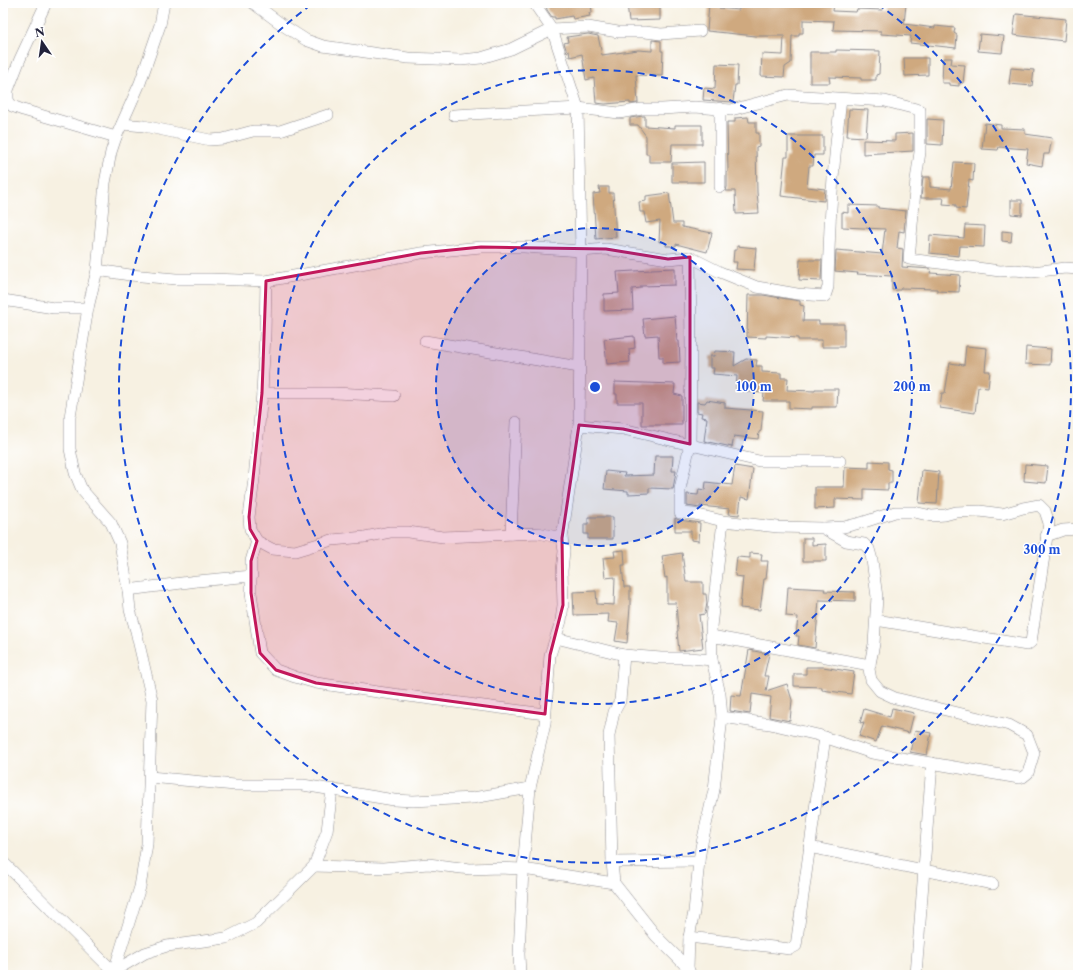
<svg xmlns="http://www.w3.org/2000/svg" width="1081" height="978" font-family="'Libre Caslon Text',serif">
  <rect width="100%" height="100%" fill="#fff"/>
  <filter id="ink" filterUnits="userSpaceOnUse"><feTurbulence type="fractalNoise" baseFrequency=".025" numOctaves="2"/><feDisplacementMap in="SourceGraphic" scale="8" xChannelSelector="R" yChannelSelector="G"/><feConvolveMatrix kernelMatrix="1 2 1 2 8 2 1 2 1" color-interpolation-filters="sRGB"/></filter>
  <filter id="wash" filterUnits="userSpaceOnUse"><feTurbulence type="fractalNoise" baseFrequency=".012" numOctaves="4" result="noise"/><feDisplacementMap in="SourceGraphic" scale="16" xChannelSelector="R" yChannelSelector="G"/><feGaussianBlur stdDeviation="0.9" result="paint"/><feColorMatrix in="noise" values="0 0 0 0 0 0 0 0 0 0 0 0 0 0 0 0 0 1.4 0 .05"/><feComposite in="paint" operator="in"/></filter>
  <g filter="url(#wash)">
    <rect width="100%" height="100%" fill="#f7f1e2"/>
    <g id="blocks">
      <g fill="#cfa97f">
        <path d="M546,3h45l1,10h-3l1,3 -17,3 -1,-3 -17,3v-2h-3l-5,-7z"/>
        <path d="M627,3h33v17l-31,1z"/>
        <path d="M709,3h10v5l20,2v-7h95l-1,8 23,1 1,-3 26,1v-7l23,1 -2,20 31,4v-2l20,2 -1,5 3,2 -1,13 -46,-5 1,-7 -30,-2v-3l-48,-1 1,-9 -31,-1v13h-4v3h-7l-1,27 -6,4 -1,10 -23,-1 1,-22 21,1 1,-19h-28l-49,-5z"/>
        <path d="M1016,14l50,5 -2,22 -51,-6z"/>
        <path d="M588,34l10,2 4,19 36,-5 14,1v-11l9,1v10h2l-1,25 -26,-1 2,28 -8,1v-2l-25,2 -9,-1 -2,-25 -8,2 -4,-26 -12,3 -1,-6 -2,1 -3,-9 4,-1 -1,-5z"/>
        <path d="M980,34l24,2 -2,17 -24,-2z"/>
        <path d="M836,50l44,1 -1,23 -3,1v5h-15v-2l-32,-1 1,6h-20v-31h26z"/>
        <path d="M904,58h24v17l-23,1z"/>
        <path d="M943,58h9l-1,6 14,1 -2,18h-4v3l-10,-1v-2h-7z"/>
        <path d="M716,64l22,1 -1,20h-2l-2,17 -30,-2 1,-12 11,1z"/>
        <path d="M1011,68l23,2 -2,16 -23,-2z"/>
        <path d="M849,109l19,1 -2,27 -19,-1z"/>
        <path d="M643,116h2v10l30,2v-3h27v19h-30l-1,18h-22v-8h-3v-18l-8,-11h-8v-7z"/>
        <path d="M748,117l1,5h7v11h3v13l-3,1 1,45 2,21 -23,1 -1,-23h-9l1,-4v-15h1l-1,-50h8v-4z"/>
        <path d="M927,119l16,1 -1,25 -15,-1z"/>
        <path d="M985,123l16,2v3l24,1v5l27,4 -3,16h-5l-2,12 -16,-3 2,-14 -29,-2 -1,3 -16,-1z"/>
        <path d="M913,133v18l-50,3v-14l32,1v-7z"/>
        <path d="M788,136h35v19h-9l-1,11h-4l-2,21 18,2 -1,12 -43,-5 4,-39h3z"/>
        <path d="M704,162v20h-32v-19z"/>
        <path d="M954,162l20,1 -1,18 -4,-1 -3,29 -10,-1v-3l-13,-1 1,-6h-23l2,-21h7v10l21,2z"/>
        <path d="M599,187h10v6h4l3,44 -20,2 -3,-45 7,-1z"/>
        <path d="M669,193l4,30h9v4l30,6 -5,19 -31,-8v2h-10v-4h-7l1,-21 -14,2 -2,-11h-4l-1,-10 7,-1v-5z"/>
        <path d="M1011,200h11v15l-11,-1z"/>
        <path d="M848,205l30,1v2l28,3 -2,21 -5,-1 -2,17 6,1 -1,18 29,2 -1,4 30,2 -1,17 -22,-1v-2l-36,-1 -1,2h-8v-14l-35,-2 1,-1 -23,-2 1,-21 46,4 3,-25 -43,-2v-15l6,1z"/>
        <path d="M965,225l20,1 -1,21 -24,-1 -1,10 -30,-3 1,-18 34,3z"/>
        <path d="M1002,231l10,1 -1,10 -9,-1z"/>
        <path d="M737,246l19,2 -2,22 -18,-1 1,-7h-4l1,-12h3z"/>
        <path d="M800,260h22l-1,21 -22,-1z"/>
        <path d="M675,268v17l-34,1v2l-9,1 1,21 -29,1v-17l15,-1 -2,-21 34,-2v-1z"/>
        <path d="M748,295h15l37,6v4l4,1 -1,15h16v3h25v23h-22v-7h-24v-2l-32,-2v2l-19,-1z"/>
        <path d="M675,316l2,25h2l1,21 -17,1v-6h-4l-1,-22 -13,1 -2,-17z"/>
        <path d="M634,336l1,12 -6,1 1,13 -23,2 -3,-25z"/>
        <path d="M966,346l21,2 -2,23h5l-2,17 -10,-1 -3,26 -35,-5 2,-15h3l5,-30 14,2z"/>
        <path d="M1026,347l25,2 -1,16 -25,-1z"/>
        <path d="M715,351l20,1 -1,14 12,-7 11,1 -1,6h6v6l19,1v5h7l-1,12 28,1v-2h23l-1,18h-25v2l-23,-1v-7h-26l1,-8 -22,-2v-2h-6l1,-13 -24,-2 1,-6h-4v-12h4z"/>
        <path d="M615,382l60,2 -1,10 8,2v29h-40v-22h-25v-9h-2z"/>
        <path d="M707,400l18,3v5l38,3 -2,20 -2,1 -1,7 -24,-3 -2,11 -28,-6 3,-23 -6,-1 1,-4 -5,-1v-10l8,1z"/>
        <path d="M655,456h18l-1,15h4l-3,18 -24,-1v5l-21,1v-3l-24,-2 2,-18 19,2 -1,3 30,-1z"/>
        <path d="M869,461l19,1v7l4,1v13h-4v7l-24,-1v11l-29,-1v9l-20,1v-22h29l1,-20 24,1z"/>
        <path d="M1025,464l23,2 -2,17 -22,-2z"/>
        <path d="M735,466l18,3 -4,30 -8,-2 -2,18 -10,-1 1,-5 -30,-3v2l-13,-2v-12l11,1 1,-6 6,1 1,-8 26,3z"/>
        <path d="M922,470l17,2 -2,32 -18,-1z"/>
        <path d="M588,517h25v22h-25v-5h-4v-10h4z"/>
        <path d="M675,518l4,2 21,3 -1,18 -8,-1v-9h-16z"/>
        <path d="M803,538h9v7l14,-1v17h-23z"/>
        <path d="M624,550l1,15h-3l2,22h6v20l-3,36 -12,-2 3,-18 -10,-1 1,-8 -35,1 -1,-23 23,-1 1,13 17,1 1,-28 -10,1 -2,-20 12,-1 -1,-6z"/>
        <path d="M682,553l4,29h17v12h3l1,9 -2,11 -6,1 4,33 -24,3 -2,-20h1l-2,-28h-9v-26l-2,1 -3,-22z"/>
        <path d="M750,553l12,1 -1,7h7l-2,18h-2l-4,31 -20,-2 3,-31 -8,-1 2,-19 13,1z"/>
        <path d="M788,587l37,2 -1,2 31,1v9l-36,-1 -4,48 -17,-3 1,-9h-3l2,-19 -12,-1z"/>
        <path d="M749,650l20,4 -5,22h5l-3,15 21,-7 5,16 -2,21 -21,-4 2,-20 -19,-3 -2,20 -20,-3 1,-16 10,1z"/>
        <path d="M806,667h17l31,5 -3,22 -29,-4v-3l-28,-1v-12h12z"/>
        <path d="M892,708l22,5 -5,20 -27,-7 -6,16 -17,-6 5,-14 -4,1 4,-14 26,8z"/>
        <path d="M915,730l16,3 -4,22 -17,-3z"/>
      </g>
    </g>
  </g>
  <g filter="url(#ink)">
    <use href="#blocks" fill-opacity="0" stroke="#8c8a8e" stroke-width="1"/>
    <g fill="none" stroke-linecap="round" stroke-linejoin="round">
      <g stroke="#8c8a8e" stroke-width="12">
        <g id="minor">
          <path d="M46,3l-26,56 -12,31v10l4,6 11,4 93,27"/>
          <path d="M253,3l31,23 22,14 17,6 85,12 53,2 20,-2 30,-9 41,-20 36,-2 30,5h27l16,2 39,-3"/>
          <path d="M454,115l124,-7 41,5 23,-4h20l33,-2 36,3 57,-15 97,6 35,9v42l-4,28 -7,79 91,12 16,-1 16,2 33,-4 13,1"/>
          <path d="M122,124l22,2 66,14 13,-1 30,-8h27l48,-16"/>
          <path d="M720,187v-79"/>
          <path d="M690,257l1,92 -1,95 -10,45v24l14,1 29,7 55,6 45,1 23,13 18,3 5,5 3,11 5,37 -3,47 -5,25 2,11 9,11 15,7 114,27 18,10 7,18 -6,20 -5,4 -4,1 -147,-25 -54,-18 -48,-11 -48,-7 -2,-23 -8,-34 -1,-33 12,-106"/>
          <path d="M97,270l33,5 46,4h35l55,2 155,-28 60,-6h43l57,4 25,-2 62,10 22,-2 30,15 37,15 40,7 28,2 3,-9c1,-63 5,-125 13,-188"/>
          <path d="M266,281l-1,53 -3,59 -8,86 -5,38 1,12 7,12 15,8 23,2 37,-11 33,-3 25,-5h18l35,5 95,-4 24,5"/>
          <path d="M3,300l51,8h34"/>
          <path d="M425,341l154,26"/>
          <path d="M262,393h73l59,3"/>
          <path d="M579,425l44,4 136,32h81"/>
          <path d="M824,528l20,-1 20,-5 31,-10h19l18,4 13,-1 11,-3 24,-1 22,3 21,-6 16,-3 6,6 4,12 -18,119 -4,3 -151,-25"/>
          <path d="M511,534l5,-112"/>
          <path d="M1046,536l17,-6 15,-1"/>
          <path d="M257,541l-6,20v32l9,60 16,17 19,7 21,6 69,10 160,21"/>
          <path d="M128,590l69,-9 55,-5"/>
          <path d="M711,636l159,29"/>
          <path d="M556,638l68,17"/>
          <path d="M150,777l85,8h68l91,15 19,1 60,-3 57,-10"/>
          <path d="M809,847l184,37"/>
          <path d="M3,862l114,113"/>
          <path d="M612,862l87,-1"/>
          <path d="M314,866l69,2 45,-4 42,5 29,-1 24,1 91,14"/>
          <path d="M689,937l101,12 6,-3 29,-209"/>
          <path d="M688,968l-32,-32 -42,-53 -2,-21 -3,-127 5,-23 6,-11 4,-46 37,3h29l22,2"/>
          <path d="M114,971l26,-84 7,-43 5,-144 -16,-69 -6,-21 -2,-20 -8,-47 -9,-20 -29,-33 -7,-17 -5,-24v-32l18,-109 9,-38 8,-87 6,-31 5,-15 24,-54 20,-58 4,-22"/>
          <path d="M114,971l31,-18 22,-7 59,-8 30,-15 58,-57 13,-35 5,-42"/>
          <path d="M690,973l-2,-5 1,-31 5,-25 5,-51 2,-14 13,-57 8,-73"/>
          <path d="M520,975l-1,-21 4,-85 7,-81 15,-64 5,-69 11,-34 2,-16 -1,-34 2,-20 -2,-13 17,-113 2,-174 -3,-143 -26,-79 -18,-26"/>
          <path d="M916,975l16,-212"/>
        </g>
      </g>
      <use href="#minor" stroke="#fff" stroke-width="11"/>
    </g>
  </g>
  <path fill="#c2185b" fill-opacity="0.2" stroke="#c2185b" stroke-width="3" stroke-linejoin="round" d="M481,247l125,2 62,10 22,-2v187l-67,-15 -44,-4 -17,113 1,67 -13,50 -5,59 -229,-31 -40,-13 -16,-17 -9,-60v-32l6,-20 -7,-12 -1,-12 13,-124 4,-112 155,-28z"/>
  <circle cx="595" cy="387" r="159" fill="#1d4ed8" fill-opacity=".12"/>
  <g fill="none" stroke="#1d4ed8" stroke-width="2" stroke-dasharray="7 5">
    <circle cx="595" cy="387" r="159"/>
    <circle cx="595" cy="387" r="317"/>
    <path d="M878 4A476 476 0 1 1 312 4"/>
  </g>
  <circle cx="595" cy="387" r="6" fill="#1d4ed8" stroke="#fff" stroke-width="2"/>
  <g font-size="12" text-anchor="middle" font-weight="bold" fill="#1d4ed8" stroke="#fff" stroke-width="3" stroke-linejoin="round" paint-order="stroke">
    <text x="754" y="391">100 m</text>
    <text x="912" y="391">200 m</text>
    <text x="1042" y="554">300 m</text>
  </g>
  <rect width="1081" height="978" fill="none" stroke="#fff" stroke-width="16"/>
  <g transform="translate(42 42) rotate(347)" stroke="#ffffff" stroke-width="3" paint-order="stroke">
  <path d="M0-3L7 15L0 10L-7 15Z" fill="#22223b"/>
  <text y="-6" font-size="11" font-weight="bold" text-anchor="middle" fill="#22223b">N</text>
  </g>
</svg>
